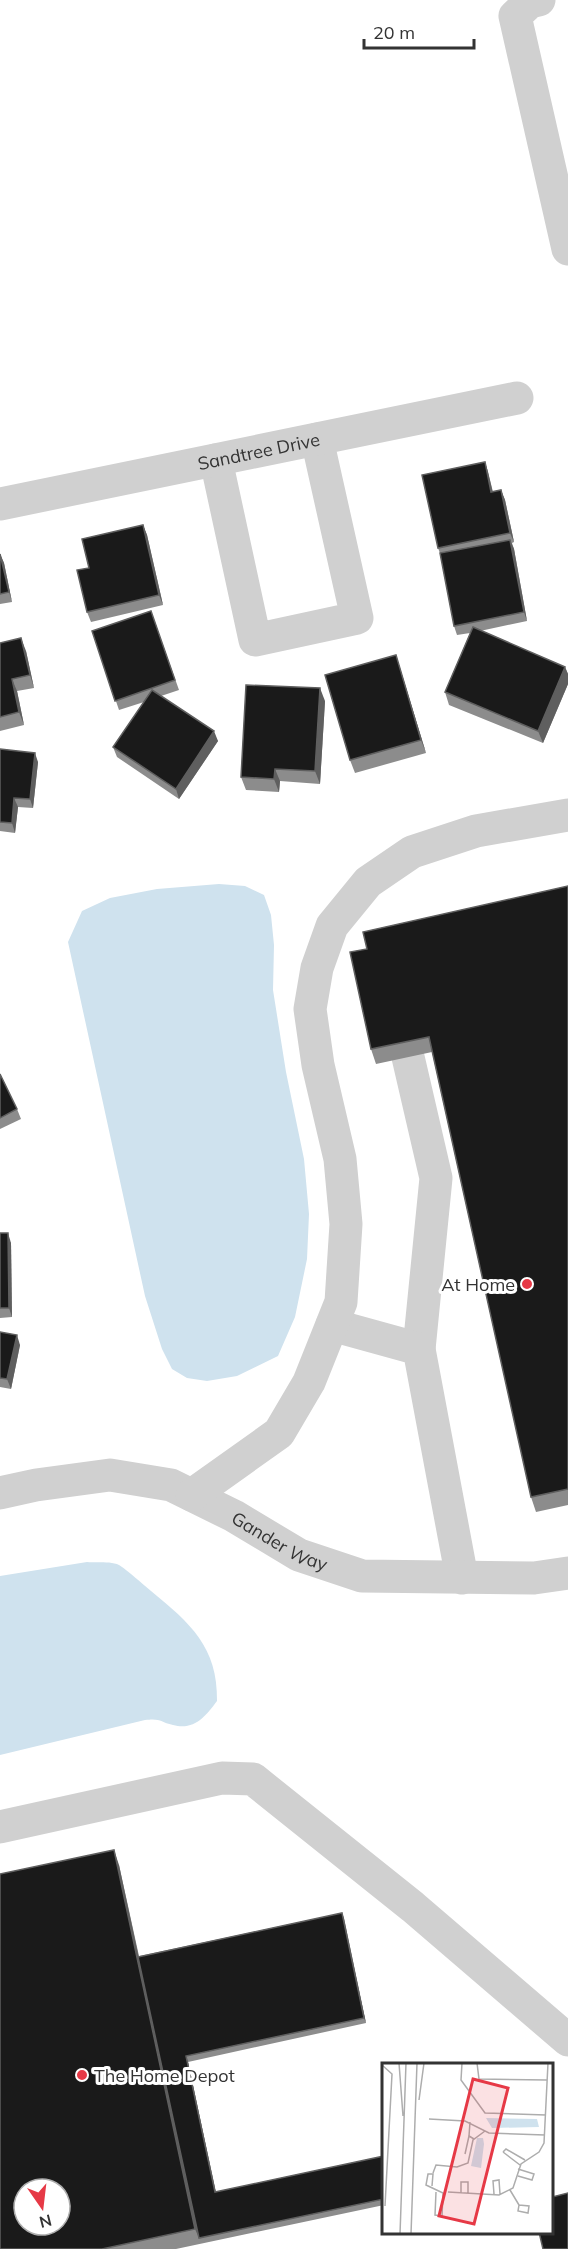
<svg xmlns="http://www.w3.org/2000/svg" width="568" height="2249" font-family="Mulish,sans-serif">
  <rect width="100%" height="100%" fill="#fff"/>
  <g fill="#cfe2ee">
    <path d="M219,884l26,2 19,9 7,20 3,30 -1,45 13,82 18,87 5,55 -2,45 -12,58 -17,39 -41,20 -30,5 -20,-3 -15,-9 -10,-20 -17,-53 -77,-354 14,-31 28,-13 47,-9z"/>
    <path d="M87,1562c9,1 24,-1 32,3 11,7 22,18 32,26 39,32 67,56 66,110 -11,15 -23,30 -44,24 -13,-3 -12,-7 -28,-5l-145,35v-179z"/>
  </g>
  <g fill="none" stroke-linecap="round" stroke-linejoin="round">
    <g stroke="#d0d0d0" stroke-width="33">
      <path d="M539,0l-9,2 -15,14 53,233"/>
      <path d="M216,460l39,180 102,-22 -40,-179"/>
      <path id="s1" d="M0,504l517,-106"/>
      <path d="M408,1057l28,121 -17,171"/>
      <path d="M332,1325l87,24 43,229"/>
      <path id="s2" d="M0,1493l36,-8 74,-10 61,10 63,31 65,39 63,21 172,2 34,-5"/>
      <path d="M192,1495l87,-62 30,-51 32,-80 5,-78 -6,-65 -22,-94 -8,-56 7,-41 15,-42 36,-44 44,-30 64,-21 92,-16"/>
      <path d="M0,1827l222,-49 31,1 160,128 155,133"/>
    </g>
  </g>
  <g fill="#8c8c8c">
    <path d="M485,462l3,10 5,20 8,-2 4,10 9,42 -2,1 2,6 13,72 -47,10 85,36 3,7v10l-25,59 -94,-38 -4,-13 25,-59 -13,2 -3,-9 -13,-70 -3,-8z"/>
    <path d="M143,525l4,10 16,70 -72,17 -4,-10 2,-44z"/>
    <path d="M0,554l4,9 8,39 -12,2z"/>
    <path d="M151,611l28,79 -18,6 57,45 -39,58 -62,-42 -4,-10 31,-45 -25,8 -27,-79z"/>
    <path d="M0,643l26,8 8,37 -17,3 7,34 -24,6z"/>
    <path d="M396,655l30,98 -71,20 -5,-13z"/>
    <path d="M325,701l-5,83 -40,-3 -1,11 -33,-2 -5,-13z"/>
    <path d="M0,749l38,13 -5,46 -15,-1 -3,26 -15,-2z"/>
    <path d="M568,886v619l-32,7 -5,-15 -99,-445 -56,12 -5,-15 -4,-100z"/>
    <path d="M0,1074l17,35 4,10 -21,10z"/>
    <path d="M0,1233l11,10 1,74 -12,1z"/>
    <path d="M0,1332l20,13 -9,44 -11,-2z"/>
    <path d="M119,1865l20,91 203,-43 24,110 -178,39 28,130 168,-36v49l-208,44h-176z"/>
  </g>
  <g fill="#5f5f5f">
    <path d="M485,462l3,10 7,30 -4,-10z"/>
    <path d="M501,490l4,10 9,42 -4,-9z"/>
    <path d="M143,525l4,10 16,70 -4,-10z"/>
    <path d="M510,540l4,9 13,72 -3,-9z"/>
    <path d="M0,554l4,9 8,39 -3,-10z"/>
    <path d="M21,638l5,13 8,37 -4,-13z"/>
    <path d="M396,655l4,13 26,85 -5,-13z"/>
    <path d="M565,667l3,7v10l-25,59 -5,-12z"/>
    <path d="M12,679l5,12 7,34 -5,-13z"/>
    <path d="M320,688l5,13 -5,83 -5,-13z"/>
    <path d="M214,731l4,10 -39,58 -3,-10z"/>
    <path d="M35,753l3,9 -5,46 -3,-9z"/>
    <path d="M275,769l5,12 -1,11 -5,-13z"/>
    <path d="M14,798l4,9 -3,26 -3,-10z"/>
    <path d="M8,1233l3,10 1,74 -3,-9z"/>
    <path d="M17,1335l3,10 -9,44 -4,-10z"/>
    <path d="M114,1850l5,15 80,373 -4,-9z"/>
    <path d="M342,1913l2,5 22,105 -2,-5z"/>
    <path d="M186,2056l2,6 29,136 -2,-6z"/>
  </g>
  <g fill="#1a1a1a" stroke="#5f5f5f" stroke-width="1.5" fill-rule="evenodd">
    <path d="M485,462l6,30 10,-2 9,43 -72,15 -16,-73z"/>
    <path d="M143,525l16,70 -72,17 -10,-42 12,-2 -7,-29z"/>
    <path d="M510,540l14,72 -70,14 -14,-73z"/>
    <path d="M0,554l9,38 -9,2z"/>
    <path d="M151,611l24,69 -60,21 -23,-70z"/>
    <path d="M473,627l92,40 -27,64 -93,-39z"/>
    <path d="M21,638l9,37 -18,4 7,33 -19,5v-74z"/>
    <path d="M396,655l25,85 -71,20 -25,-85z"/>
    <path d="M246,685l74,3 -5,83 -40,-2 -1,10 -33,-2z"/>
    <path d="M152,690l62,41 -38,58 -63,-42z"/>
    <path d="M0,749l35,4 -5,46 -16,-1 -2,25 -12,-1z"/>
    <path d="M568,886v603l-37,8 -102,-460 -58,12 -21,-97 17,-3 -4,-17z"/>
    <path d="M0,1074l17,35 -17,9z"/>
    <path d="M0,1233h8l1,75h-9z"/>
    <path d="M0,1332l17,3 -10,44 -7,-1z"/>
    <path d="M114,1850l81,379 -93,20h-102v-375zM24,2189h36v36h-36z"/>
    <path d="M342,1913l22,105 -178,38 29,136 169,-36v43l-185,39 -61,-281z"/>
    <path d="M568,2193v56h-25l-4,-17h13v-35z"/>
  </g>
  <g fill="#e63946" stroke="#fff" stroke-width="2">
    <circle cx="527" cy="1284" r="6"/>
    <circle cx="82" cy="2075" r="6"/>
  </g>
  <g text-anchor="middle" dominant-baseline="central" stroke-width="6" stroke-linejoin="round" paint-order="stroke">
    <g font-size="18" fill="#333" stroke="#fff">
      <text stroke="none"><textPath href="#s1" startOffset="264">Sandtree Drive</textPath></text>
      <text stroke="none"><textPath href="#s2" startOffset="296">Gander Way</textPath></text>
    </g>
    <g font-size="18" fill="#333" stroke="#fff" text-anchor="end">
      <text x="515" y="1284">At Home</text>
      <text x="94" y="2075" text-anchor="start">The Home Depot</text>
    </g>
  </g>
  <g transform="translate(382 2063)">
    <rect width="171" height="171" fill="#fff"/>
    <path d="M104,55l51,1 2,8 -47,1zM95,75h6l1,6 -3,24 -10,-2z" fill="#cfe2ee"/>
    <path fill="none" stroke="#adadad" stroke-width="1.5" d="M17,0l4,53M80,0l-1,17 24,33 61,2M95,0l2,16 68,1M0,2l10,9 -7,132M37,37l5,-37M47,56l36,2 24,12 56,2M88,59l-1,14 5,3M121,89l3,-3 19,11M121,89l17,13M83,91l4,-18M51,110l3,-8 21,2 11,-4 5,-23 12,-9M136,113l14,4 2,-6 -16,-5M50,123l1,-12h-5l-2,11 17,8 -1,23 -7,-1 1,-23M128,127l9,15 -1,6 10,2 1,-7 -10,-1M66,129l51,3 14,-7 8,-24 18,-12 5,-9 4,-80M79,130v-11h7v11M112,131l-1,-13 6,-1 1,14M18,171l6,-171M29,171l6,-171"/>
    <path fill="#e63946" fill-opacity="0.15" stroke="#e63946" stroke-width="3" d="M91,16l35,9 -34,136 -35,-8z"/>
    <rect width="171" height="171" fill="none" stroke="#333" stroke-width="3"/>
  </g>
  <g transform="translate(42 2207) rotate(166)"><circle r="28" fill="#ffffff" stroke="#adadad" stroke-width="1.5"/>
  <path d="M0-4.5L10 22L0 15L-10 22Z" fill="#e63946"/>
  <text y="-9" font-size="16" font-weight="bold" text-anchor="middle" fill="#333333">N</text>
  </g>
  <path d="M364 39v9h110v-9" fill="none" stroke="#333333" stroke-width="3"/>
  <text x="373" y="39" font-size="18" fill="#333333" stroke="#ffffff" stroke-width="4.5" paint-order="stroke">20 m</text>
</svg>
